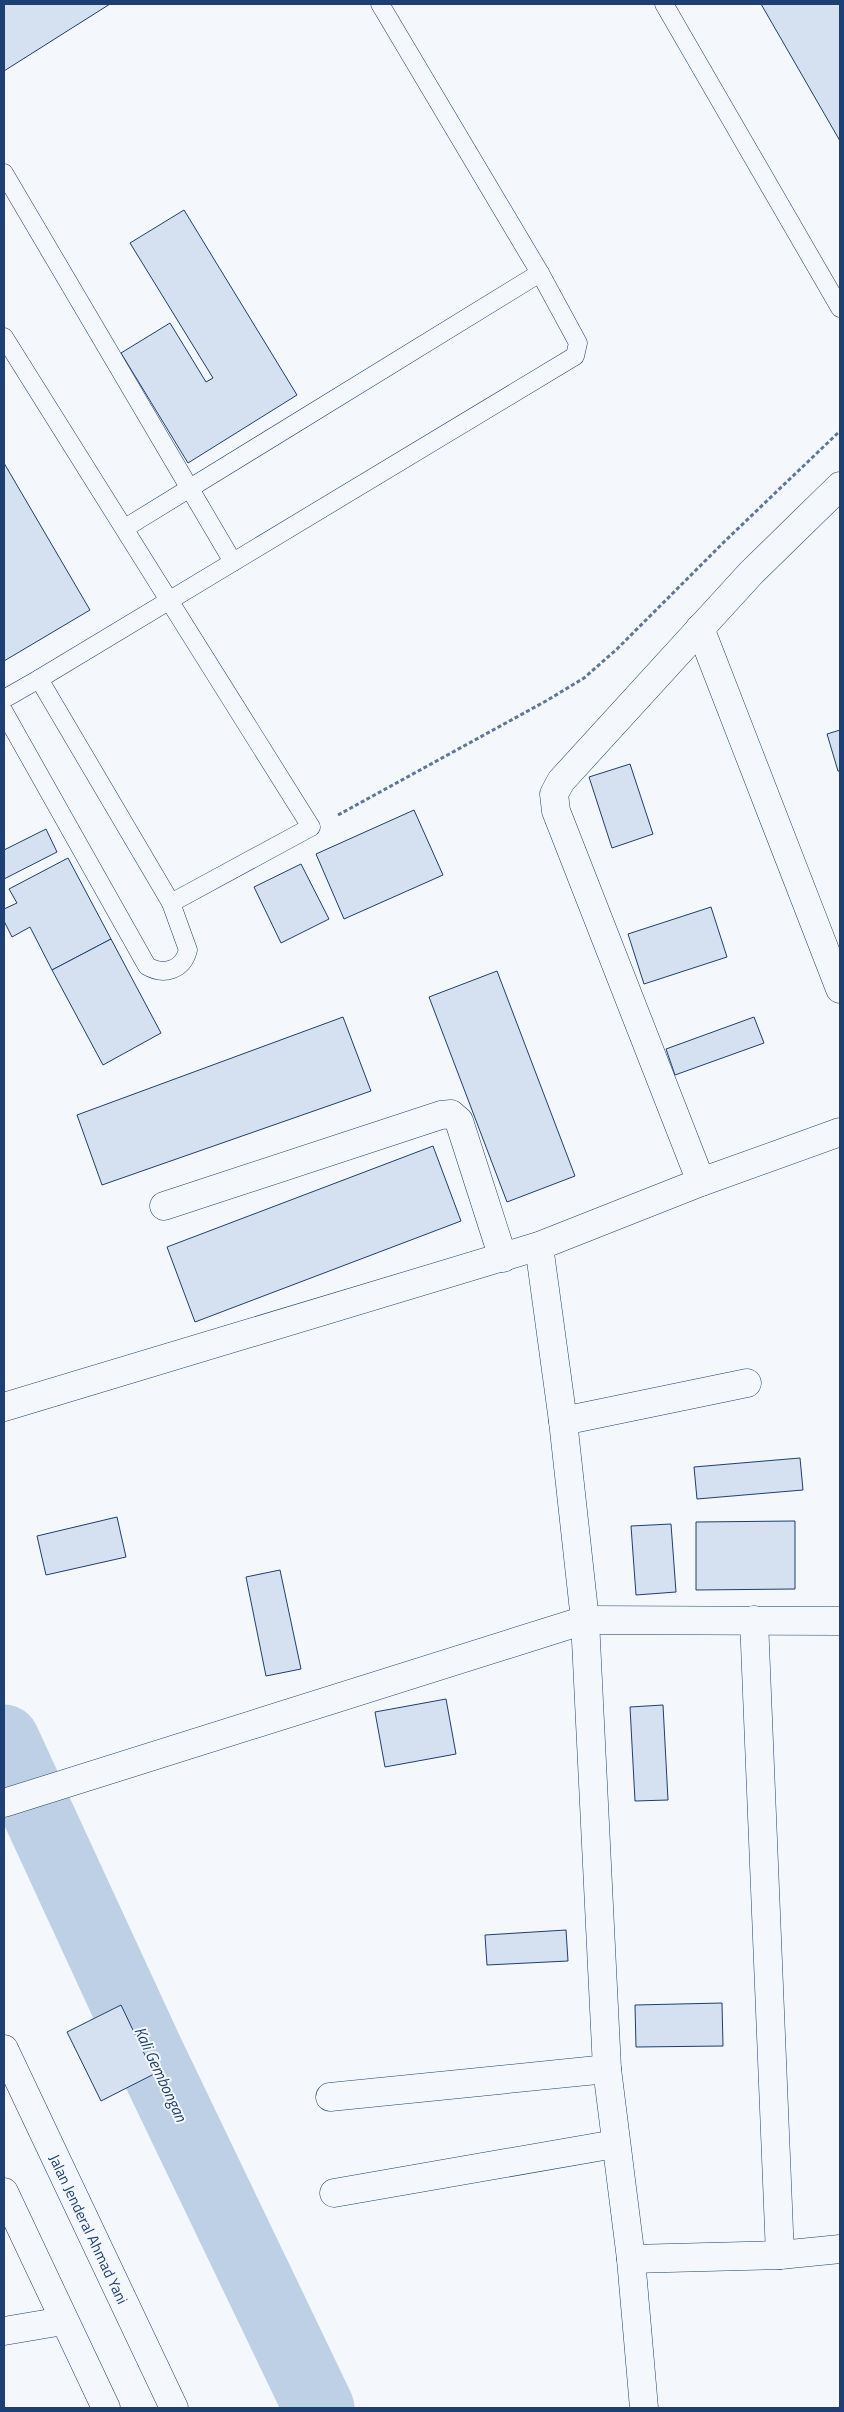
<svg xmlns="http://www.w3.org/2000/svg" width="844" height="2412" font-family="'Titillium Web',sans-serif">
  <rect width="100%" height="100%" fill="#f4f7fb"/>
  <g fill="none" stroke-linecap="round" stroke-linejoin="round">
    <path stroke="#bed0e5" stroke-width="71" d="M4,1740l145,314 170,354"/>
  </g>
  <g fill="#d5e0f0" stroke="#1d3f73">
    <path d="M4,4h106l-106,67z"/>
    <path d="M761,4h79v137z"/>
    <path d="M184,210l113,185 -109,68 -67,-110 49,-30 36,59 7,-4 -83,-135z"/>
    <path d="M4,463l86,147 -86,51z"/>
    <path d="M840,730v41h-2l-11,-37z"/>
    <path d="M630,764l23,70 -41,14 -23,-71z"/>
    <path d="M414,810l29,65 -99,44 -28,-65z"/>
    <path d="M46,829l11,23 -53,27v-29z"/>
    <path d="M68,858l43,81 -59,31 -22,-43 -18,10 -8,-16v-12l13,-6 -8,-14z"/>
    <path d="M301,864l28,55 -48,24 -27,-56z"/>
    <path d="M711,907l16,50 -83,27 -16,-50z"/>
    <path d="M111,939l50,94 -58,32 -51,-95z"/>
    <path d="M497,971l78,205 -68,26 -78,-205z"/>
    <path d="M343,1017l28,74 -269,94 -25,-70z"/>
    <path d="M754,1017l10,26 -89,32 -9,-26z"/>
    <path d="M433,1146l28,75 -266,101 -28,-75z"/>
    <path d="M800,1458l3,32 -106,9 -3,-32z"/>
    <path d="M117,1517l9,40 -80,18 -9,-39z"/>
    <path d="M795,1521v68l-99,1v-68z"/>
    <path d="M671,1524l5,68 -40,3 -5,-69z"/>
    <path d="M280,1570l21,99 -35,7 -20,-99z"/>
    <path d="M446,1699l10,55 -71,13 -10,-55z"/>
    <path d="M663,1705l5,95 -33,1 -5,-94z"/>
    <path d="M566,1930l2,31 -81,4 -2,-30z"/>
    <path d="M722,2003l1,43 -87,1 -1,-42z"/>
    <path d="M121,2005l33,69 -53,27 -34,-69z"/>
  </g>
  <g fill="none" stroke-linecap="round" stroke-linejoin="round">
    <g stroke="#1d3f73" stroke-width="19">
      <g id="lane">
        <path d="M664,4l176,304"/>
        <path d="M4,173l229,389"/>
        <path d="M4,337l307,490 -140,76"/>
        <path d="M125,528l415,-255"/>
        <path d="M4,699l35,-20"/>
        <path d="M4,712l143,254c17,10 36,4 41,-16l-17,-47 -132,-224 536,-323 3,-13 -38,-70 -160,-269"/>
      </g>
    </g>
    <g stroke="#1d3f73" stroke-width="29">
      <g id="street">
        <path d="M700,628l140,361"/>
        <path d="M701,1182l-145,-371 -2,-17 7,-13 190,-208 89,-87"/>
        <path d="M164,1206l277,-91 10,-1 8,7 44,137"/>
        <path d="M539,1246l24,175 22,199 22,449 24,190 13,149"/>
        <path d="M4,1407l535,-161 162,-64 139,-50"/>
        <path d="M563,1421l184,-38"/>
        <path d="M754,1620l26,635"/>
        <path d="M4,1803l581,-183 255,1"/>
        <path d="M330,2097l277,-28"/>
        <path d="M334,2193l281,-49"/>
        <path d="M631,2259l149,-4 60,-6"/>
        <path d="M4,2331l59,-10"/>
      </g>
    </g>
    <g stroke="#1d3f73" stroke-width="29">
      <g id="highway">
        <path id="s1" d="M4,2049l170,359"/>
        <path d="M4,2192l102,216"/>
      </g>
    </g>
    <path stroke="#5e769c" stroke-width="3" stroke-dasharray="4 2.5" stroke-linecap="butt" d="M338,815l208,-114 38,-23 33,-29 108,-108 115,-110"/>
    <use href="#lane" stroke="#f4f7fb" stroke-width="18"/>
    <use href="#street" stroke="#f4f7fb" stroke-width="28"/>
    <use href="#highway" stroke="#f4f7fb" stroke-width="28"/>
  </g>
  <g text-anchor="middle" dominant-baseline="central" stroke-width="4" stroke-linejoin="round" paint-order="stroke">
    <g font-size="15" fill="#1d3f73" stroke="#f4f7fb">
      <text stroke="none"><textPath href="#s1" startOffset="199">Jalan Jenderal Ahmad Yani</textPath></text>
    </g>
    <g font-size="16" font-style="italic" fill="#1d3f73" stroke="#f4f7fb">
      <text transform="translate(161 2074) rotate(65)">Kali Gembongan</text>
    </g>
  </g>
  <rect width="844" height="2412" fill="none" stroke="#1d3f73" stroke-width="10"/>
</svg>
